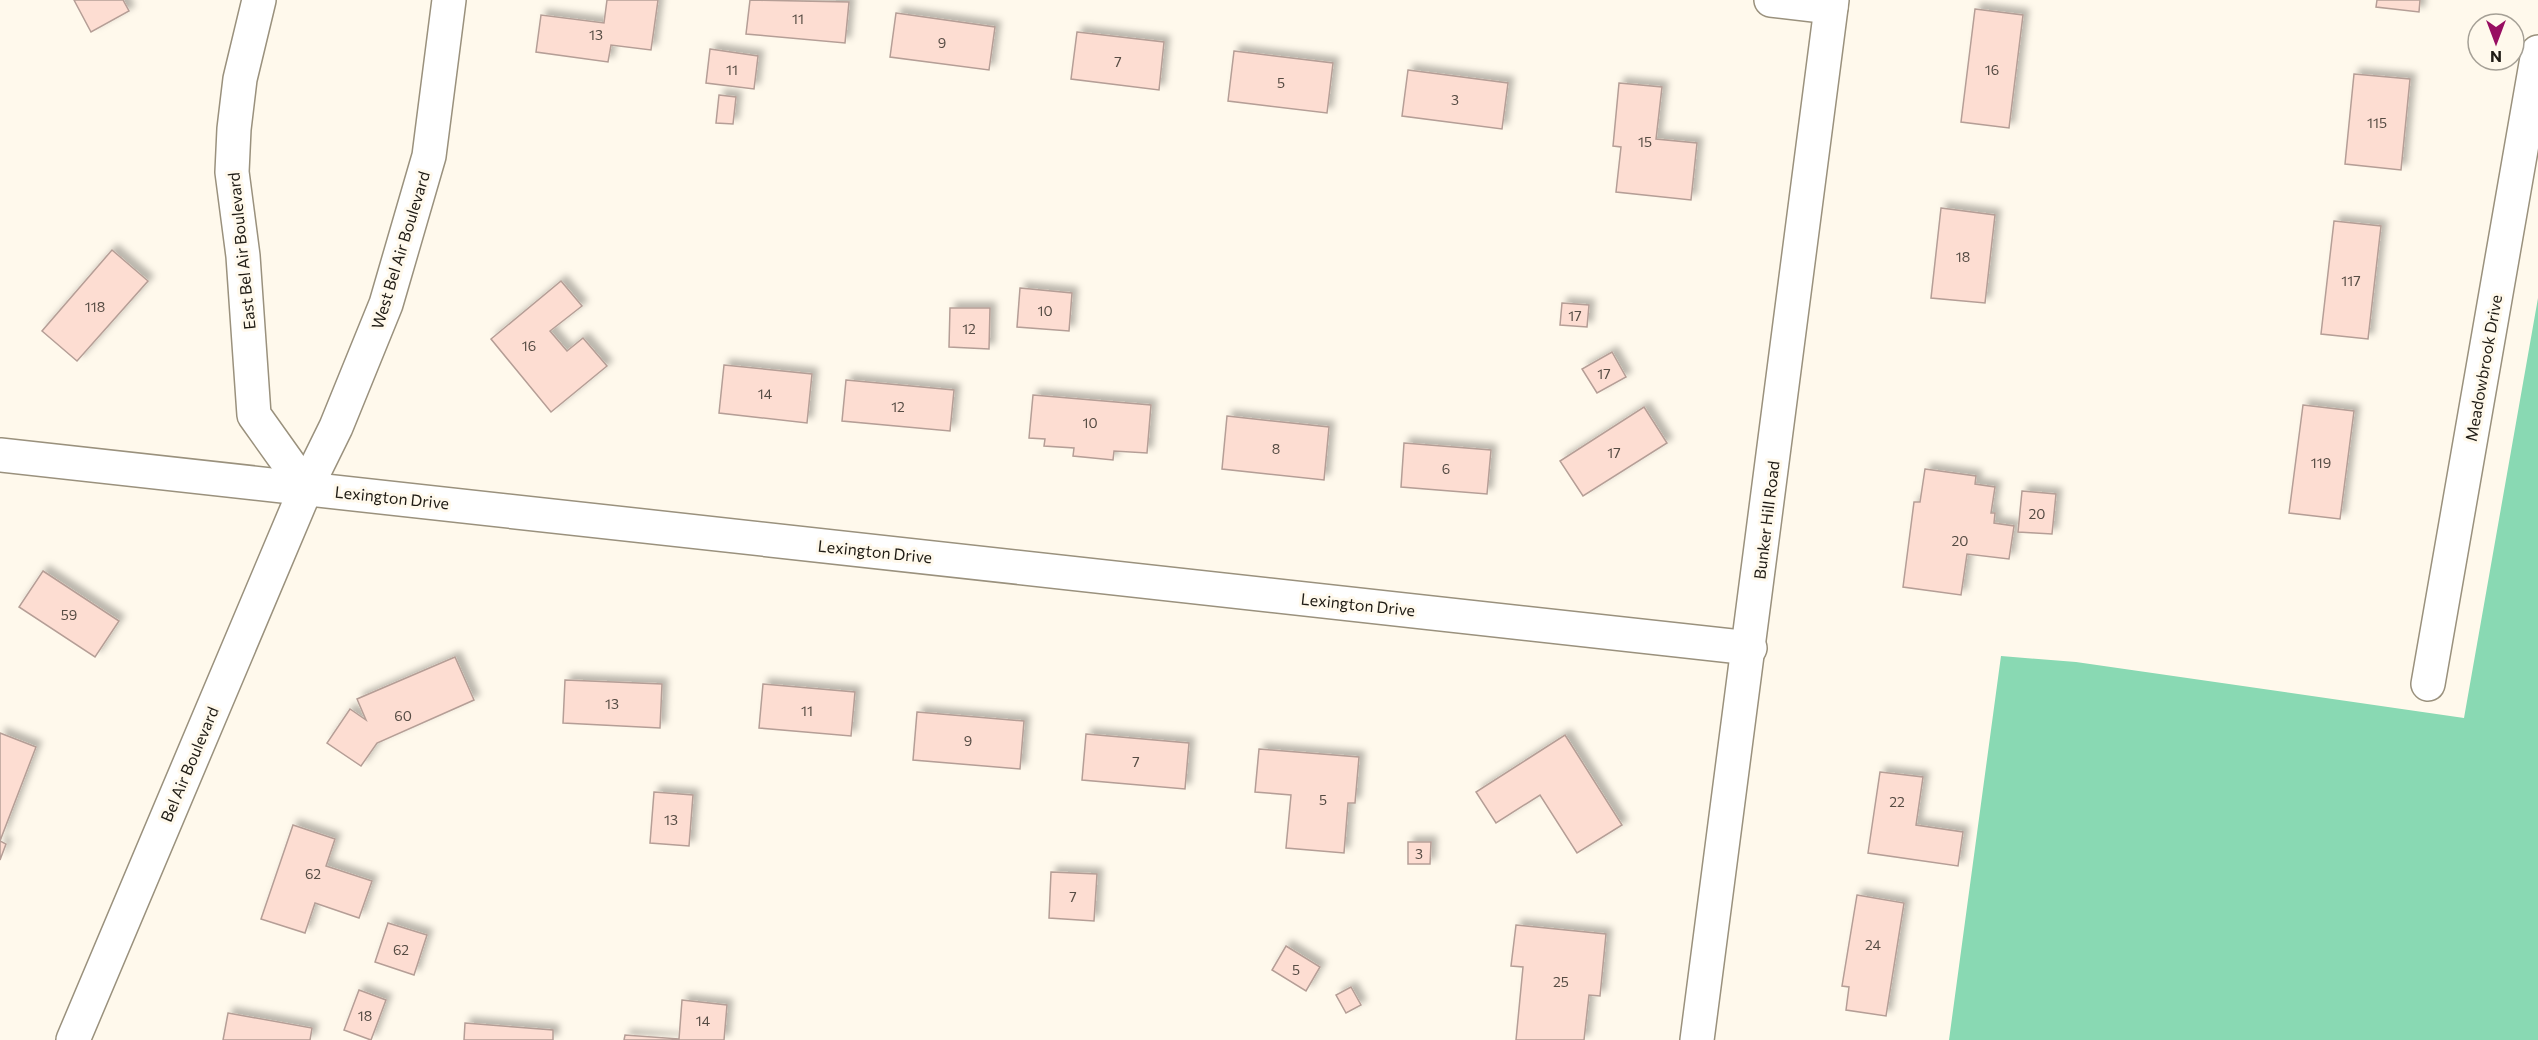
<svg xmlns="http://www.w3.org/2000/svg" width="2538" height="1040" font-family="Commissioner,sans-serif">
  <defs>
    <filter id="shadow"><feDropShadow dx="5.5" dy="-5.5" stdDeviation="3" flood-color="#0004"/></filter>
  </defs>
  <rect width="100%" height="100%" fill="#fff9ec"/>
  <path fill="#89d9b3" d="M2538,298v742h-589l52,-384 75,6 388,56z"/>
  <g fill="#fdddd2" stroke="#b59e96" stroke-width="1.5" filter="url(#shadow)">
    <path d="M74,0h49l6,11 -38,21z"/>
    <path d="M607,0h51l-7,50 -40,-5 -3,17 -72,-10 5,-37 63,8z"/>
    <path d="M750,0l99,2 -4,41 -99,-9z"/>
    <path d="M2377,0h43l-1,12 -43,-5z"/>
    <path d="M1975,9l48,6 -14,113 -48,-6z"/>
    <path d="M896,13l99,14 -6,43 -99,-13z"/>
    <path d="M1077,32l87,10 -5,48 -88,-11z"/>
    <path d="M710,49l48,7 -4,33 -48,-6z"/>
    <path d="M1234,51l99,12 -6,50 -99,-12z"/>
    <path d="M1408,70l100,13 -6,46 -100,-13z"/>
    <path d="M2354,74l56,5 -9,91 -56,-6z"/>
    <path d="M1619,83l43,4 -6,52 41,4 -6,57 -75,-8 5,-45 -8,-1z"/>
    <path d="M719,95l17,2 -3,27 -17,-1z"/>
    <path d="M1941,208l54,7 -10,88 -54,-5z"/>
    <path d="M2334,221l47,5 -13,113 -47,-5z"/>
    <path d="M112,250l36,31 -71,80 -35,-30z"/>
    <path d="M561,281l21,25 -32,25 17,20 16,-13 24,28 -56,46 -60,-73z"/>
    <path d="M1020,288l52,5 -3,38 -52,-4z"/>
    <path d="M1562,303l27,2 -2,22 -27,-2z"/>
    <path d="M950,308h40l-1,41 -40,-2z"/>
    <path d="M1612,352l14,25 -29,16 -15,-24z"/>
    <path d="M724,365l88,9 -5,49 -88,-10z"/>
    <path d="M846,380l108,10 -4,41 -108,-10z"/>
    <path d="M1033,395l118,10 -4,48 -33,-2 -1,9 -40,-4 1,-8 -30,-2 1,-7 -16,-1z"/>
    <path d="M2303,405l51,6 -14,108 -51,-6z"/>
    <path d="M1644,407l23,36 -84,53 -23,-35z"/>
    <path d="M1227,416l102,11 -5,53 -102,-11z"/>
    <path d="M1404,443l87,7 -4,44 -86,-7z"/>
    <path d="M1925,469l51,7 -1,8 20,3 -4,26h4l-1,10 20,3 -5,33 -42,-5 -6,41 -58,-8 11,-85h6z"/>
    <path d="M2022,491l34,3 -4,40 -34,-2z"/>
    <path d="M43,571l76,50 -24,36 -76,-50z"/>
    <path d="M455,657l19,43 -97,43 -16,23 -34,-23 23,-34 16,11 -9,-21z"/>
    <path d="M565,680l97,4 -2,44 -97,-5z"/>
    <path d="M763,684l92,8 -4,44 -92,-8z"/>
    <path d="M917,712l107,9 -4,48 -107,-9z"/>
    <path d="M0,733l36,14 -36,94 6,3 -6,16z"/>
    <path d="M1086,734l103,9 -4,46 -103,-9z"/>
    <path d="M1565,735l57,90 -45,28 -37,-58 -44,28 -20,-31z"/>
    <path d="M1259,749l100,8 -4,46h-7l-4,50 -58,-5 5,-53 -36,-3z"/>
    <path d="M1880,772l43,5 -7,48 47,7 -5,34 -90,-13z"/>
    <path d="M654,792l39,3 -4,51 -39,-3z"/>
    <path d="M293,825l42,14 -9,27 46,15 -13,37 -44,-15 -10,30 -44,-14z"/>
    <path d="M1408,842h23l-1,22h-22z"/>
    <path d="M1051,872l46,2 -3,47 -45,-3z"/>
    <path d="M1857,895l47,8 -18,113 -40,-6 3,-23 -7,-1z"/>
    <path d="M388,923l39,12 -13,40 -39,-13z"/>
    <path d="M1516,925l90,9 -6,62 -11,-1 -5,45h-68l7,-73 -12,-1z"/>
    <path d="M1286,946l34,21 -14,24 -34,-21z"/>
    <path d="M1351,987l10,18 -15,8 -10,-18z"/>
    <path d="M359,990l27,10 -15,40 -27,-10z"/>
    <path d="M682,1000l45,5 -3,35h-100l1,-5 54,4z"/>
    <path d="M228,1013l84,15 -2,12h-87z"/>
    <path d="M465,1023l88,7v10h-89z"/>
  </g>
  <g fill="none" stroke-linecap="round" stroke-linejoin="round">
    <g stroke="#9a917d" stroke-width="36">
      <g id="street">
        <path d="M259,0l-19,79 -6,50 -2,43 11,84 11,159 52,73"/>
        <path d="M1771,0l60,7"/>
        <path d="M0,455l1750,193"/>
        <path d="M2428,684l110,-632"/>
        <path d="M73,1040l233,-552 30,-61 50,-123 43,-148 20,-156"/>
        <path d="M1697,1040l135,-1040"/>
      </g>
    </g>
    <use href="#street" stroke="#fff" stroke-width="33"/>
  </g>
  <g text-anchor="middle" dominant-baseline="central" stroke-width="6" stroke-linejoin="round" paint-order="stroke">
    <g font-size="14" fill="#564c44">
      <text x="798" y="18">11</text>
      <text x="596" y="34">13</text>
      <text x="942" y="42">9</text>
      <text x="1118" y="61">7</text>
      <text x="732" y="69">11</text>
      <text x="1992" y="69">16</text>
      <text x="1281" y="82">5</text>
      <text x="1455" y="99">3</text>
      <text x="2377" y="122">115</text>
      <text x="1645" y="141">15</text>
      <text x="1963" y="256">18</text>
      <text x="2351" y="280">117</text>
      <text x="95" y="306">118</text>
      <text x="1045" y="310">10</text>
      <text x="1575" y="315">17</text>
      <text x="969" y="328">12</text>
      <text x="529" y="345">16</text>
      <text x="1604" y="373">17</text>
      <text x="765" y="393">14</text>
      <text x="898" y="406">12</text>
      <text x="1090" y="422">10</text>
      <text x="1276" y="448">8</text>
      <text x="1614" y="452">17</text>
      <text x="2321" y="462">119</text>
      <text x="1446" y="468">6</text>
      <text x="2037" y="513">20</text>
      <text x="1960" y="540">20</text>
      <text x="69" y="614">59</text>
      <text x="612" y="703">13</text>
      <text x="807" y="710">11</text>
      <text x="403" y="715">60</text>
      <text x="968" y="740">9</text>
      <text x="1136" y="761">7</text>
      <text x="1323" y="799">5</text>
      <text x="1897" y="801">22</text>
      <text x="671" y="819">13</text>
      <text x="1419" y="853">3</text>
      <text x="313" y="873">62</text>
      <text x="1073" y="896">7</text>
      <text x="1873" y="944">24</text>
      <text x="401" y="949">62</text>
      <text x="1296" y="969">5</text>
      <text x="1561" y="981">25</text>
      <text x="365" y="1015">18</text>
      <text x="703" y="1020">14</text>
    </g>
    <g font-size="16" fill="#1f1b14" stroke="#fff9ec">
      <text transform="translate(400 250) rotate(-73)">West Bel Air Boulevard</text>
      <text transform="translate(241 251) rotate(-96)">East Bel Air Boulevard</text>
      <text transform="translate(2483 368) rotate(-80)">Meadowbrook Drive</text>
      <text transform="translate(392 497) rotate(6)">Lexington Drive</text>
      <text transform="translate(1766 520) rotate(-83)">Bunker Hill Road</text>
      <text transform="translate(875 551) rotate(6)">Lexington Drive</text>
      <text transform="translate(1358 604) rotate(6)">Lexington Drive</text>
      <text transform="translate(189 764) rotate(-67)">Bel Air Boulevard</text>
    </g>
  </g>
  <g transform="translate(2496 42) rotate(180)"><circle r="28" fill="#fff9ec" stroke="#a5a096" stroke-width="1.5"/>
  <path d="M0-4.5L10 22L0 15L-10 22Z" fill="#980e62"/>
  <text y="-9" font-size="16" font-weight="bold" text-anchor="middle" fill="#1f1b14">N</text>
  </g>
</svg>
